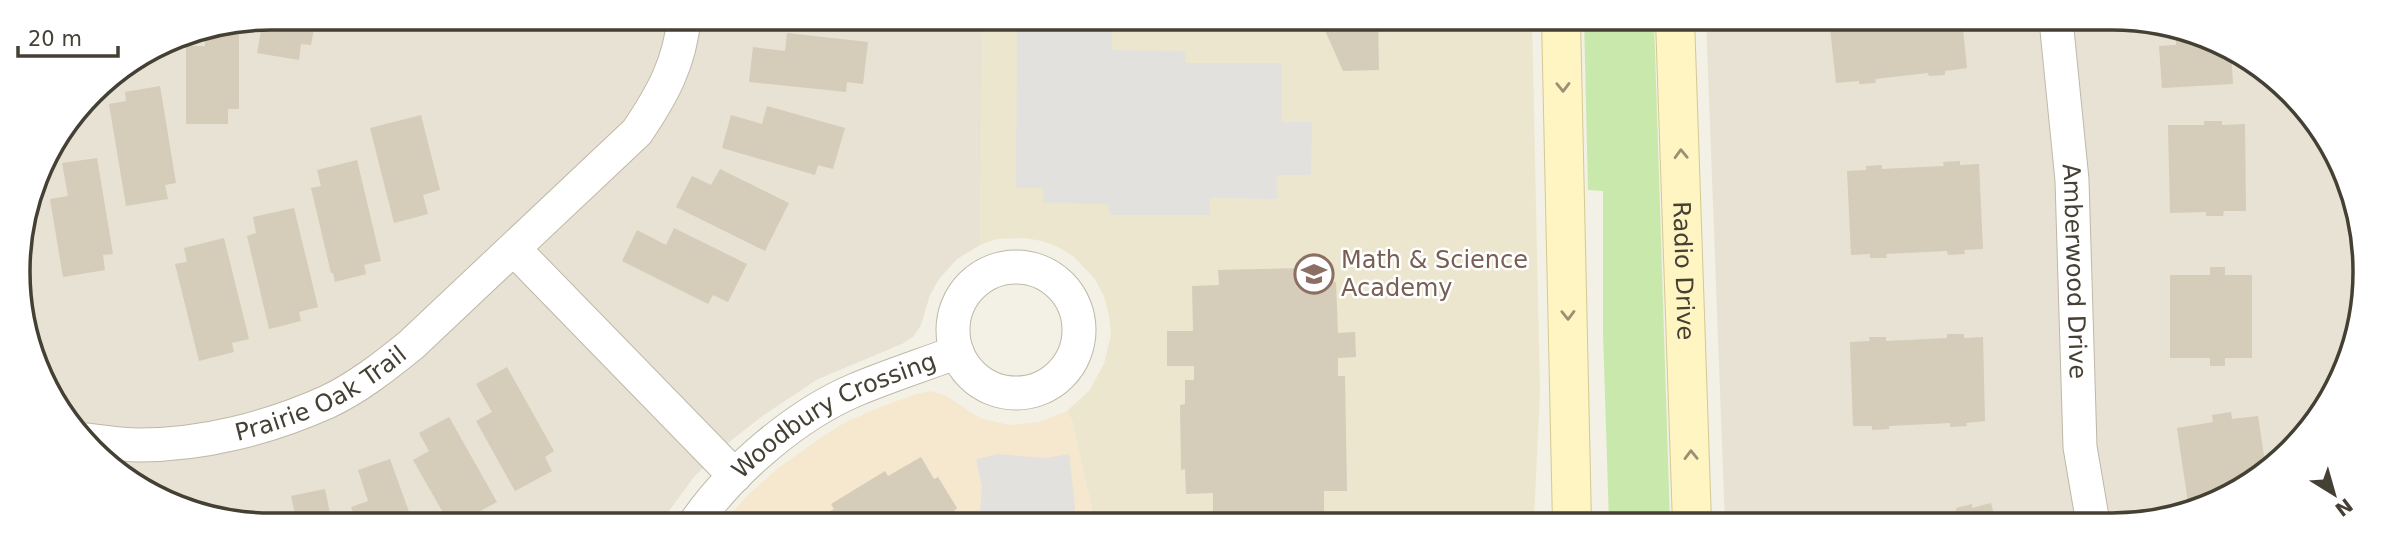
<svg xmlns="http://www.w3.org/2000/svg" width="2383" height="543" font-family="'DejaVu Sans',sans-serif">
  <rect width="100%" height="100%" fill="#f3f0e5"/>
  <g fill="#e7e2d3">
    <path d="M272,18h711l-3,227 -23,14 -18,20 -9,16 -9,30 -8,12 -11,7 -84,35 -57,38 -33,26 -34,34 -34,46h-422l-94,-32 -74,-65 -44,-88 -8,-84 26,-94 60,-79 71,-44z"/>
    <path d="M1706,19l439,1 94,32 74,65 44,89 6,99 -24,79 -48,67 -68,48 -79,24h-419z"/>
  </g>
  <g fill="#f6e8cf">
    <path d="M931,391l15,5 34,22 29,7 30,-3 28,-11 5,9 23,103h-372l25,-28 30,-27 44,-31 22,-14 36,-16 36,-13z"/>
    <path d="M1534,518v5h-368z"/>
  </g>
  <path fill="#ede6ce" d="M983,18l549,1 8,374 -6,125 -439,5 -23,-103 -5,-9 22,-20 15,-27 7,-29 -2,-20 -5,-19 -10,-18 -21,-22 -15,-9 -16,-6 -18,-3 -27,1 -17,6z"/>
  <path fill="#c9e9ac" d="M1584,19h70l16,504h-61l-6,-190v-142l-15,-1z"/>
  <g fill="#e3e1dd">
    <path d="M1017,18l95,1v31l73,1 1,12h96v59h30l-1,53h-34v24l-67,-1v17h-101l-1,-11 -65,-1v-15h-27z"/>
    <path d="M998,454l47,4 24,-4 6,52 -1,17h-95l3,-36 -6,-28z"/>
  </g>
  <g fill="#d5ccba">
    <path d="M272,18h44l-5,27 -10,-1 -2,16 -42,-7 6,-34z"/>
    <path d="M1320,19h58l1,51 -36,1z"/>
    <path d="M1829,19l133,1 5,48 -22,3v4l-16,1 -1,-3 -53,6 1,4 -17,1v-3l-23,2z"/>
    <path d="M239,24v85h-11v15h-42v-78h19v-15z"/>
    <path d="M2176,30l55,19 2,35 -71,4 -3,-42 17,-1z"/>
    <path d="M787,33l81,9 -5,42 -16,-2 -1,10 -97,-10 4,-35 32,4z"/>
    <path d="M160,86l16,97 -11,2 3,14 -42,7 -17,-102 17,-3 -1,-9z"/>
    <path d="M767,106l78,22 -12,41 -15,-4 -3,10 -93,-27 9,-33 31,9z"/>
    <path d="M421,115l19,75 -17,5 5,19 -34,9 -24,-95z"/>
    <path d="M2204,121h18v4l23,-1 1,87h-22l-1,5h-17v-4l-36,1 -2,-88h36z"/>
    <path d="M97,158l16,96 -10,1 2,15 -42,7 -13,-78 18,-3 -6,-33z"/>
    <path d="M357,160l24,101 -17,4 2,9 -31,8 -2,-9h-2l-20,-85 10,-2 -4,-16z"/>
    <path d="M1960,161v4l19,-1 4,85 -19,1 1,4 -17,1 -1,-4 -61,3 1,4h-17v-4l-19,1 -4,-84 19,-1v-4l16,-1v4l62,-3 -1,-4z"/>
    <path d="M720,169l69,34 -24,48 -89,-44 16,-31 19,9z"/>
    <path d="M294,208l24,99 -19,5 2,9 -32,8 -22,-93 9,-3 -3,-16z"/>
    <path d="M674,228l73,36 -19,38 -15,-7 -5,9 -86,-43 15,-31 29,15z"/>
    <path d="M224,238l25,101 -17,4 2,9 -35,9 -24,-97 12,-2 -3,-14z"/>
    <path d="M2210,267h15v8h27v83h-27v8h-15v-8h-40v-83h40z"/>
    <path d="M1308,268l1,15 27,-1 2,51 17,-1 1,25 -18,1v18h7l2,115h-23v22l-111,3v-23l-27,1 -1,-25 -4,1 -1,-65 5,-1v-24h9v-14h-27v-35h26l-1,-45 27,-1 -1,-15z"/>
    <path d="M1947,334h17v4l19,-1 2,84 -19,2 1,3 -17,1v-4l-61,3v3l-17,1v-4h-19l-3,-84 20,-1 -1,-4h17v4l61,-3z"/>
    <path d="M507,367l47,84 -9,6 7,14 -37,20 -39,-70 16,-9 -16,-28z"/>
    <path d="M2231,412l1,7 26,-3 8,53 -43,30 -34,11 -12,-82 36,-6 -1,-7z"/>
    <path d="M449,417l48,85 -39,21h-9l-36,-63 16,-9 -10,-18z"/>
    <path d="M921,457l13,22 4,-2 19,31 -3,3 7,12h-152l25,-14 -3,-5 54,-33 3,5z"/>
    <path d="M390,459l23,64h-56l-6,-16 17,-6 -10,-31z"/>
    <path d="M325,489l7,34h-35l-6,-27z"/>
    <path d="M1991,503l5,20h-82l42,-12v-3l16,-4v4z"/>
    <path d="M256,513v10h-18l-17,-5v-3z"/>
  </g>
  <g fill="none" stroke-linecap="round" stroke-linejoin="round">
    <g stroke="#bfb8a7" stroke-width="35">
      <g id="minor">
        <path id="s1" d="M2056,20l16,160 8,267 13,76"/>
        <path d="M514,249l221,227"/>
        <circle cx="1016" cy="330" r="63"/>
        <path id="s2" d="M86,440c18,2 36,5 53,5 64,0 130,-17 188,-43 30,-14 58,-36 84,-57l226,-213c25,-37 43,-69 47,-114"/>
        <path id="s3" d="M695,523c37,-53 101,-108 160,-133 33,-14 68,-25 102,-38"/>
      </g>
    </g>
    <g stroke="#d5c893" stroke-width="40">
      <g id="secondary">
        <path d="M1561,19l11,504"/>
        <path id="s4" d="M1675,19l17,504"/>
      </g>
    </g>
    <use href="#minor" stroke="#fff" stroke-width="33"/>
    <use href="#secondary" stroke="#fff5c3" stroke-width="38"/>
  </g>
  <defs><path id="oneway-chevron" d="M-2-3.5L2.5 0L-2 3.5" fill="none" stroke-width="1.6" stroke-linecap="round" stroke-linejoin="round" transform="scale(1.75)"/></defs>
  <g stroke="#999174">
    <use href="#oneway-chevron" transform="translate(1563 87) rotate(89)"/>
    <use href="#oneway-chevron" transform="translate(1681 154) rotate(-92)"/>
    <use href="#oneway-chevron" transform="translate(1568 315) rotate(89)"/>
    <use href="#oneway-chevron" transform="translate(1691 455) rotate(-91)"/>
  </g>
  <defs>
    <g id="school-ring" transform="scale(2.0125)"><circle r="9.5" fill="#fff" stroke="#8d6e63" stroke-width="1.5"/><path d="M0-5L7-2L0 1L-7-2ZM-4 1L0 2.5L4 1V4Q0 6-4 4Z" fill="#8d6e63"/></g>
  </defs>
  <g fill-rule="evenodd">
    <use href="#school-ring" x="1314" y="274"/>
  </g>
  <g text-anchor="middle" dominant-baseline="central" stroke-width="5" stroke-linejoin="round" paint-order="stroke">
    <g font-size="24" fill="#785e54" stroke="#fff" text-anchor="start">
      <text x="1341" y="260">Math &amp; Science<tspan x="1341" dy="28">Academy</tspan></text>
    </g>
    <g font-size="24" fill="#454034" stroke="#fff">
      <text stroke="none"><textPath href="#s4" startOffset="252">Radio Drive</textPath></text>
      <text stroke="none"><textPath href="#s1" startOffset="252">Amberwood Drive</textPath></text>
      <text stroke="none"><textPath href="#s2" startOffset="245">Prairie Oak Trail</textPath></text>
      <text stroke="none"><textPath href="#s3" startOffset="180">Woodbury Crossing</textPath></text>
    </g>
  </g>
  <path d="M0 0H2383V543H0ZM271 30H2112A241 241 0 0 1 2353 271V272A241 241 0 0 1 2112 513H271A241 241 0 0 1 30 272V271A241 241 0 0 1 271 30Z" fill="#fff" fill-rule="evenodd"/>
  <path fill="none" stroke="#454034" stroke-width="3.5" d="M271 30H2112A241 241 0 0 1 2353 271V272A241 241 0 0 1 2112 513H271A241 241 0 0 1 30 272V271A241 241 0 0 1 271 30Z"/>
  <g transform="translate(2334 494) rotate(143)" stroke="#ffffff" stroke-width="5" paint-order="stroke">
  <path d="M0-5L12 26L0 18L-12 26Z" fill="#454034"/>
  <text y="-10" font-size="19" font-weight="bold" text-anchor="middle" fill="#454034">N</text>
  </g>
  <path d="M18 46v10h100v-10" fill="none" stroke="#454034" stroke-width="3.5"/>
  <text x="28" y="46" font-size="21" fill="#454034" stroke="#ffffff" stroke-width="5" paint-order="stroke">20 m</text>
</svg>
